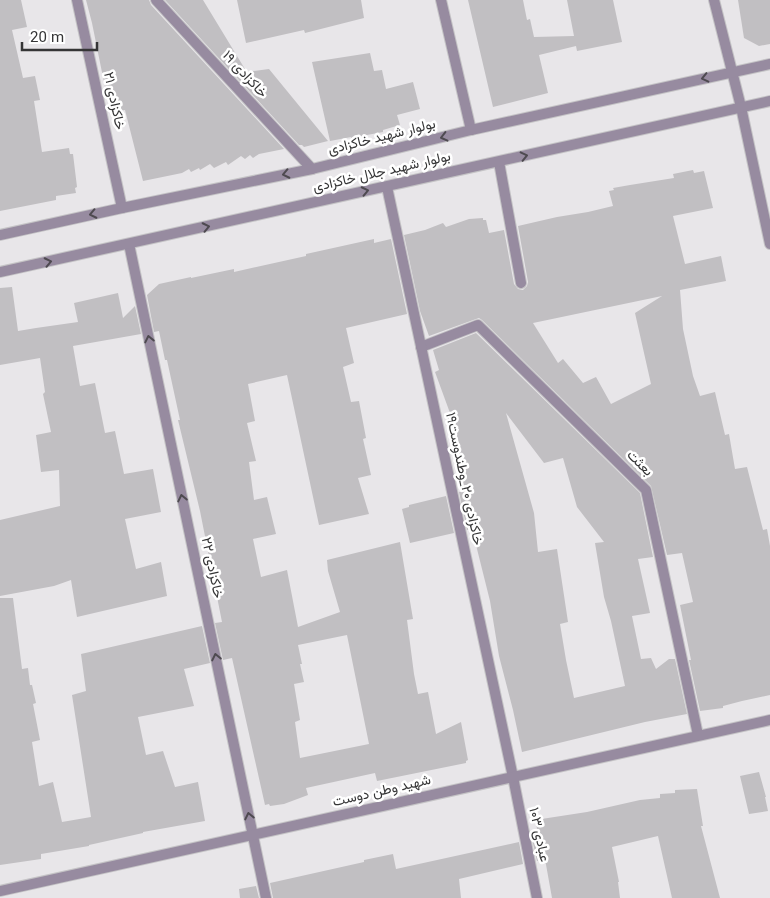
<svg xmlns="http://www.w3.org/2000/svg" width="770" height="898" font-family="Georgia,Vazirmatn,serif">
  <rect width="100%" height="100%" fill="#e8e6e9"/>
  <g fill="#c1bfc2" fill-rule="evenodd">
    <path d="M0,0h21l6,27 -15,3 11,48 12,-2 5,24 -6,1 8,51 27,-4 1,6h3l4,33 -2,1 1,5 -20,3v4l-56,11z"/>
    <path d="M86,0h63l2,5 133,144 -25,5 -6,4 -3,-3 -5,4 -4,-3 -13,9 -2,-3 -12,6 -4,-4 -10,6 -1,-2 -8,4 -2,-3 -7,4 -39,8 -18,-71 -13,2 -5,-15 -15,-74z"/>
    <path d="M165,0h38l54,89 -4,-18 16,-2 59,72 -24,6 -2,-2h-3z"/>
    <path d="M237,0h124l3,18 -59,15 -1,-3 -58,13z"/>
    <path d="M468,0h55l4,20 3,-1 4,18 40,-1 -7,-36h46l9,42 -45,9 -1,-5 -37,9 9,38 -55,14z"/>
    <path d="M738,0h32v44l-11,2 -15,-8z"/>
    <path d="M370,53l4,18 8,-1 4,19 27,-7 7,27 -23,6 3,10 -17,5v2l-32,6v-1l-21,4 -18,-79z"/>
    <path d="M693,170l1,3 10,-2 9,37 -40,8 12,48 36,-8 5,25 -46,9 3,39 10,47 7,20 15,-4 10,43 4,-1 6,35 12,-2 16,63 4,-1 3,17v149l-28,6 -19,5v2l-23,3 -11,-51h2l-11,-55 13,-3 -11,-49 -15,2 -16,-69 -169,-166 -3,-2 -3,1 -47,17 -9,-25 -16,-76 21,-5 18,-7 3,4 23,-8 14,-1v2h3l3,13 15,-3 10,54 4,5 5,1 4,-4 1,-4 -10,-56 39,-9 31,-5 25,-6 -4,-15 5,-1 -1,-2 17,-3 44,-7 -1,-4zM662,296l-27,17 16,71 -40,20 -15,-27 -13,6 -20,-24 -5,4 -25,-40z"/>
    <path d="M374,239v4l17,-4 16,75 -61,14 8,35 -11,4 8,35 8,-1 7,37 -3,1 8,36 -13,3 11,36 -50,11 -32,-150 -39,9 7,37 -8,2 9,38 -7,1 5,38 13,-3 9,37 -23,5 8,38 26,-7 11,57 42,-15 -12,-41 -1,-11 73,-18 13,77 -6,1 7,54 4,20 10,-2 8,42 25,-12 7,38 -2,1v2l-89,18 -2,-8 -69,15 2,7 -24,9 -14,2 -1,-2 -4,1 -33,-147 -9,2 -8,-37 7,-1 -22,-111 -22,-91h2l-13,-60h-2l-6,-29 -5,1 -7,-37 12,-11 32,-7v1l43,-9v3l72,-16v-2zM347,635l22,109 -69,14 -5,-36 5,-2 -6,-36 10,-2 -4,-18h2l-4,-19z"/>
    <path d="M12,287l6,44 18,-3 42,-6 -4,-19 44,-10 5,25 12,-12 6,28 -68,12 7,40 15,-3 10,50 10,-2 9,43 29,-5 8,43 -36,7 11,50 25,-7 6,34 -90,21 -6,-37 -17,6 -54,10v-76l60,-14 -1,-36 -18,2 -5,-37 15,-3 -8,-38 2,-2 -5,-34 -40,7v-77z"/>
    <path d="M476,333l164,160 13,64 -15,2 12,54 -18,3 9,43 10,-1 5,11 13,-10h6l12,55 -42,8 -123,30 -9,-42 -14,-54 -9,-55 -18,-72 -5,1 -8,-38 5,-1 -11,-42 3,-2 -9,-32 3,-2 -15,-41 4,-2 -6,-20zM506,413l38,50 19,-5 14,49 27,35 -9,1 9,54 7,24 14,65 -51,12 -8,-38 -6,-36 8,-2 -11,-73 -19,3 -4,-39z"/>
    <path d="M446,496l8,37 -44,10 -8,-34 7,-2v-2z"/>
    <path d="M0,598h13l9,71 6,-1 2,17h2l4,18 -3,1 7,36 -8,2 7,44 14,-4 9,40 29,-5 -19,-122 14,-4 -5,-37 121,-28 8,37 -26,6 10,37 -56,11 8,38 17,-4 12,36 23,-5 7,39 -62,11v1l-54,12v1l-48,8v5l-41,6z"/>
    <path d="M759,772l7,25h-1l3,14 -19,3 -9,-38z"/>
    <path d="M697,789l6,37h-2l19,72h-48l-14,-62 -46,11 7,35h-1l2,16h-68l-7,-39 -8,2 -5,-22 7,-2 -4,-17 52,-8 53,-12 20,-2v-4l15,-1v-3z"/>
    <path d="M519,842l4,22 -64,15 2,19h-188l-3,-15 94,-21v-2l29,-6 3,15z"/>
    <path d="M256,886l3,12h-19l-1,-9z"/>
  </g>
  <g fill="none" stroke-linecap="round" stroke-linejoin="round">
    <g stroke="#c4c3c5" stroke-width="12">
      <path id="service" d="M421,347l57,-22 168,165 52,245"/>
    </g>
    <g stroke="#c4c3c5" stroke-width="12">
      <g id="minor">
        <path d="M77,0l45,208"/>
        <path d="M156,0l156,169"/>
        <path d="M441,0l30,130"/>
        <path d="M714,0l27,107 29,137"/>
        <path d="M499,162l22,121"/>
        <path d="M387,187l126,590 24,121"/>
        <path d="M129,244l137,654"/>
        <path d="M0,891l770,-171"/>
      </g>
    </g>
    <g stroke="#c4c3c5" stroke-width="12">
      <g id="tertiary">
        <path d="M0,235l122,-27 190,-39 159,-39 299,-66"/>
        <path d="M0,272l770,-171"/>
      </g>
    </g>
    <use href="#service" stroke="#978ba0" stroke-width="10"/>
    <use href="#minor" stroke="#978ba0" stroke-width="10"/>
    <use href="#tertiary" stroke="#978ba0" stroke-width="10"/>
  </g>
  <defs><path id="oneway-chevron" d="M-2-3.5L2.5 0L-2 3.5" fill="none" stroke-width="1.6" stroke-linecap="round" stroke-linejoin="round" transform="scale(1.25)"/></defs>
  <g stroke="#4e4a50">
    <use href="#oneway-chevron" transform="translate(705 78) rotate(167)"/>
    <use href="#oneway-chevron" transform="translate(444 137) rotate(166)"/>
    <use href="#oneway-chevron" transform="translate(524 156) rotate(-13)"/>
    <use href="#oneway-chevron" transform="translate(286 174) rotate(168)"/>
    <use href="#oneway-chevron" transform="translate(365 191) rotate(-12)"/>
    <use href="#oneway-chevron" transform="translate(93 214) rotate(168)"/>
    <use href="#oneway-chevron" transform="translate(206 227) rotate(-12)"/>
    <use href="#oneway-chevron" transform="translate(48 262) rotate(-12)"/>
    <use href="#oneway-chevron" transform="translate(149 339) rotate(-102)"/>
    <use href="#oneway-chevron" transform="translate(182 498) rotate(-102)"/>
    <use href="#oneway-chevron" transform="translate(216 657) rotate(-102)"/>
    <use href="#oneway-chevron" transform="translate(249 816) rotate(-102)"/>
  </g>
  <g text-anchor="middle" dominant-baseline="central" stroke-width="5" stroke-linejoin="round" paint-order="stroke">
    <g font-size="14" fill="#353536" stroke="#fff">
      <text transform="translate(244 75) rotate(47)">خاکزادی ۱۹</text>
      <text transform="translate(113 101) rotate(78)">خاکزادی ۲۱</text>
      <text transform="translate(382 138) rotate(-14)">بولوار شهید خاکزادی</text>
      <text transform="translate(382 173) rotate(-13)">بولوار شهید جلال خاکزادی</text>
      <text transform="translate(639 464) rotate(45)">بعثت</text>
      <text transform="translate(463 479) rotate(78)">خاکزادی ۲۰_وطندوست۱۹</text>
      <text transform="translate(211 568) rotate(78)">خاکزادی ۲۲</text>
      <text transform="translate(382 792) rotate(-13)">شهید وطن دوست</text>
      <text transform="translate(538 835) rotate(78)">عبادی ۱۰۳</text>
    </g>
  </g>
  <path d="M22 42v8h75v-8" fill="none" stroke="#353536" stroke-width="2.5"/>
  <text x="30" y="42" font-size="15" fill="#353536" stroke="#ffffff" stroke-width="4" paint-order="stroke">20 m</text>
</svg>
